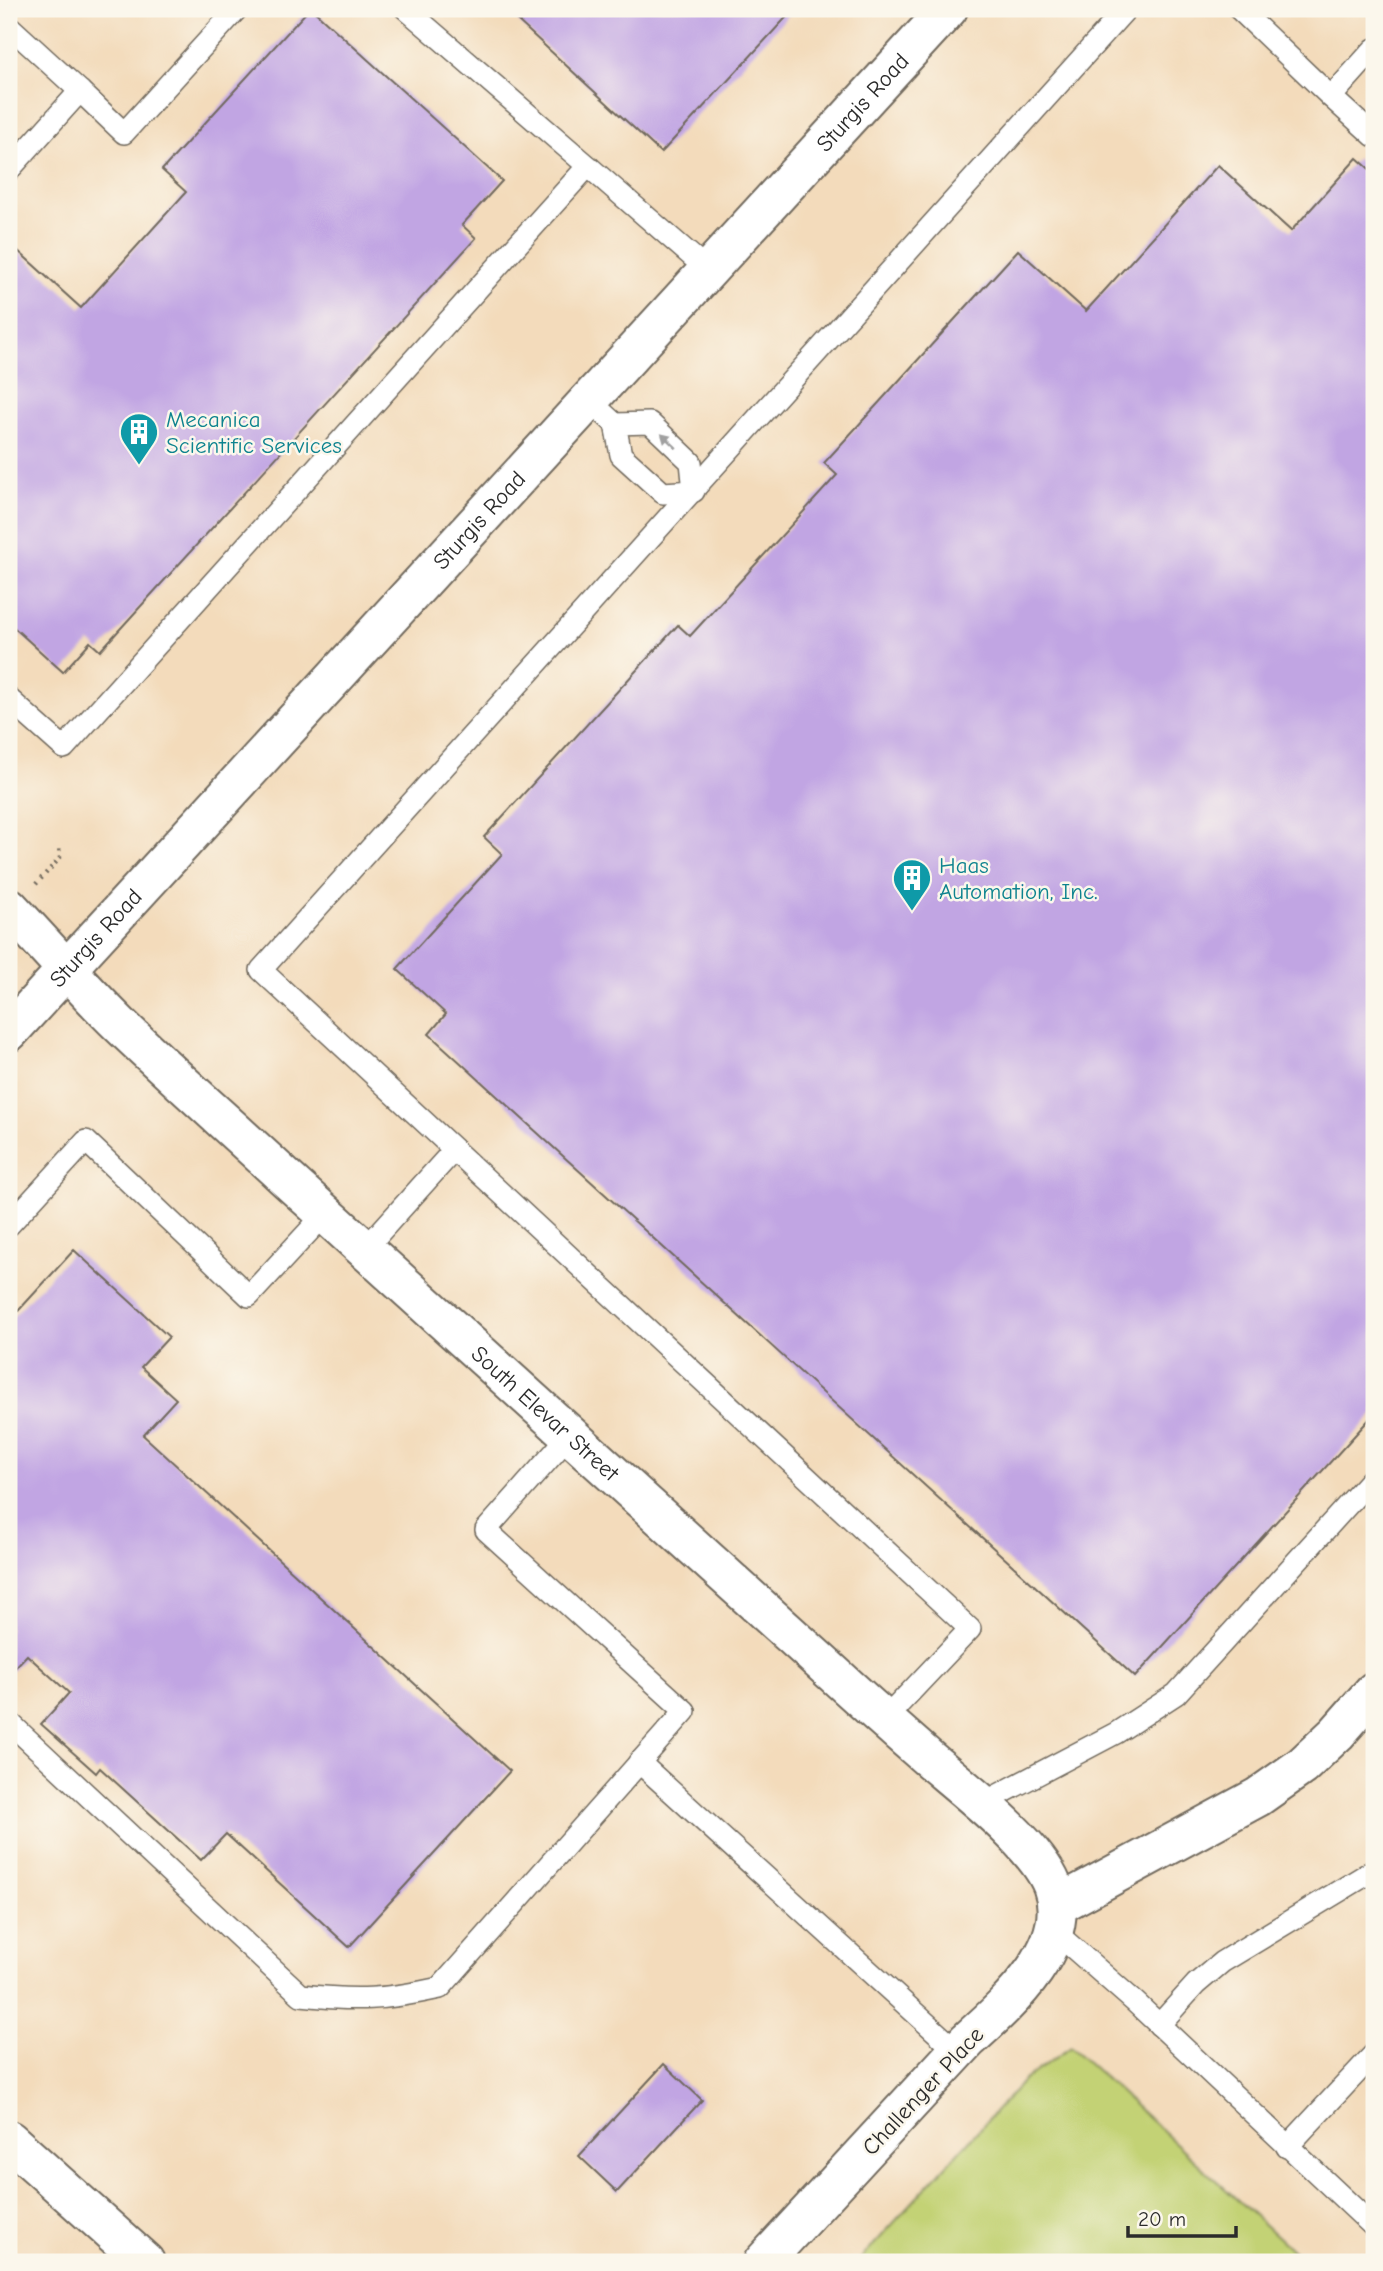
<svg xmlns="http://www.w3.org/2000/svg" width="1383" height="2271" font-family="'Comic Neue',sans-serif">
  <rect width="100%" height="100%" fill="#fbf7ec"/>
  <filter id="ink" filterUnits="userSpaceOnUse"><feTurbulence type="fractalNoise" baseFrequency=".0143" numOctaves="2"/><feDisplacementMap in="SourceGraphic" scale="14" xChannelSelector="R" yChannelSelector="G"/><feConvolveMatrix kernelMatrix="1 2 1 2 8 2 1 2 1" color-interpolation-filters="sRGB"/></filter>
  <filter id="wash" filterUnits="userSpaceOnUse"><feTurbulence type="fractalNoise" baseFrequency=".00686" numOctaves="4" result="noise"/><feDisplacementMap in="SourceGraphic" scale="28" xChannelSelector="R" yChannelSelector="G"/><feGaussianBlur stdDeviation="1.57" result="paint"/><feColorMatrix in="noise" values="0 0 0 0 0 0 0 0 0 0 0 0 0 0 0 0 0 1.4 0 .05"/><feComposite in="paint" operator="in"/></filter>
  <g filter="url(#wash)">
    <rect width="100%" height="100%" fill="#f3dbbb"/>
    <path fill="#c3d274" stroke="#777e50" stroke-width="2" d="M1071,2047l234,215h-447l166,-182z"/>
    <g id="blocks">
      <g fill="#c1a5e3">
        <path d="M309,9h3l190,172 -40,44 14,13 -376,413 -10,-9 -27,30 -54,-49v-364l8,-9 64,58 105,-116 -24,-22z"/>
        <path d="M505,9h289l-133,144z"/>
        <path d="M1357,158l17,15v1241l-239,263 -706,-643 17,-20 -49,-45 105,-115 -18,-17 194,-212 12,11 147,-161 -13,-12 194,-213 68,61 132,-146 73,66z"/>
        <path d="M74,1250l95,87 -28,30 35,32 -33,36 367,336 -161,176 -123,-113 -25,26 -101,-92 -4,5 -55,-49 28,-31 -42,-38 -18,19v-353z"/>
        <path d="M664,2064l38,36 -85,92 -38,-36z"/>
      </g>
    </g>
  </g>
  <g filter="url(#ink)">
    <use href="#blocks" fill-opacity="0" stroke="#71695d" stroke-width="2"/>
    <g fill="none" stroke-linecap="round" stroke-linejoin="round">
      <g stroke="#71695d" stroke-width="24">
        <g id="service">
          <path d="M1239,9l92,88 43,-48"/>
          <path d="M9,26l71,65"/>
          <path d="M1331,97l43,39"/>
          <path d="M588,166l121,105"/>
          <path d="M9,170l71,-79 44,42 113,-124"/>
          <path d="M590,401l25,23 6,31 42,38 31,-2 -3,-29 -41,-39 -35,1"/>
          <path d="M9,699l55,49 524,-582 -182,-157"/>
          <path d="M9,1225l77,-84 163,155 76,-82"/>
          <path d="M364,1250l90,-100"/>
          <path d="M884,1720l86,-91 -709,-659 865,-961"/>
          <path d="M9,1722l292,273c55,6 85,5 139,-7l245,-277 -199,-181 84,-95"/>
          <path d="M639,1762l319,290"/>
          <path d="M981,1804l135,-71 60,-39 198,-218"/>
          <path d="M1054,1931l81,71 239,225"/>
          <path d="M1159,2025l37,-41 26,-22 152,-92"/>
          <path d="M1287,2147l87,-93"/>
        </g>
      </g>
      <g stroke="#71695d" stroke-width="42">
        <g id="minor">
          <path id="s1" d="M9,907c37,39 73,81 111,118 55,53 112,103 168,155 174,159 350,316 525,475 38,35 76,69 115,103 36,31 107,85 124,127 23,60 -44,119 -84,155l-205,222"/>
          <path d="M1058,1905l200,-108 44,-31 35,-33 37,-42"/>
          <path d="M9,2140l136,122"/>
        </g>
      </g>
      <g stroke="#71695d" stroke-width="42">
        <g id="tertiary">
          <path id="s2" d="M9,1032l939,-1023"/>
        </g>
      </g>
      <path stroke="#71695d" stroke-width="4.5" stroke-dasharray="2 5" stroke-linecap="butt" d="M36,884l24,-26 -1,-11"/>
      <use href="#service" stroke="#fff" stroke-width="21"/>
      <use href="#minor" stroke="#fff" stroke-width="38"/>
      <use href="#tertiary" stroke="#fff" stroke-width="38"/>
    </g>
    <defs><path id="oneway-solid" d="M-6-.8H1V-3.2L6.5 0L1 3.2V.8H-6Z" transform="scale(1.75)"/></defs>
    <use fill="#a0a0a0" href="#oneway-solid" transform="translate(669 441) rotate(-137)"/>
  </g>
  <defs>
    <g id="building-pin" transform="scale(2.0125)"><path d="M0 17L-7.5 6A9.5 9.5 0 1 1 7.5 6Z" fill="#0f9aa8" stroke="#fbf7ec"/><path d="M-4-6H4V6H1V3H-1V6H-4ZM-2.5-4.3h1.7v1.8h-1.7ZM.8-4.3h1.7v1.8H.8ZM-2.5-1h1.7V.8h-1.7ZM.8-1h1.7V.8H.8Z" fill="#fff"/></g>
  </defs>
  <g fill-rule="evenodd">
    <use href="#building-pin" x="139" y="432"/>
    <use href="#building-pin" x="912" y="878"/>
  </g>
  <g text-anchor="middle" dominant-baseline="central" stroke-width="5" stroke-linejoin="round" paint-order="stroke">
    <g font-size="23" fill="#2b2b2b" stroke="#fbf7ec">
      <text stroke="none"><textPath href="#s2" startOffset="1262">Sturgis Road</textPath></text>
      <text stroke="none"><textPath href="#s2" startOffset="695">Sturgis Road</textPath></text>
      <text stroke="none"><textPath href="#s2" startOffset="128">Sturgis Road</textPath></text>
      <text stroke="none"><textPath href="#s1" startOffset="738">South Elevar Street</textPath></text>
      <text transform="translate(923 2091) rotate(-47)">Challenger Place</text>
    </g>
    <g font-size="23" fill="#0d838f" stroke="#fbf7ec" text-anchor="start">
      <text x="166" y="419">Mecanica<tspan x="166" dy="26">Scientific Services</tspan></text>
      <text x="939" y="865">Haas<tspan x="939" dy="26">Automation, Inc.</tspan></text>
    </g>
  </g>
  <rect width="1383" height="2271" fill="none" stroke="#fbf7ec" stroke-width="35"/>
  <path d="M1128 2226v10h108v-10" fill="none" stroke="#2b2b2b" stroke-width="3.5"/>
  <text x="1138" y="2226" font-size="21" fill="#2b2b2b" stroke="#fbf7ec" stroke-width="5" paint-order="stroke">20 m</text>
</svg>
